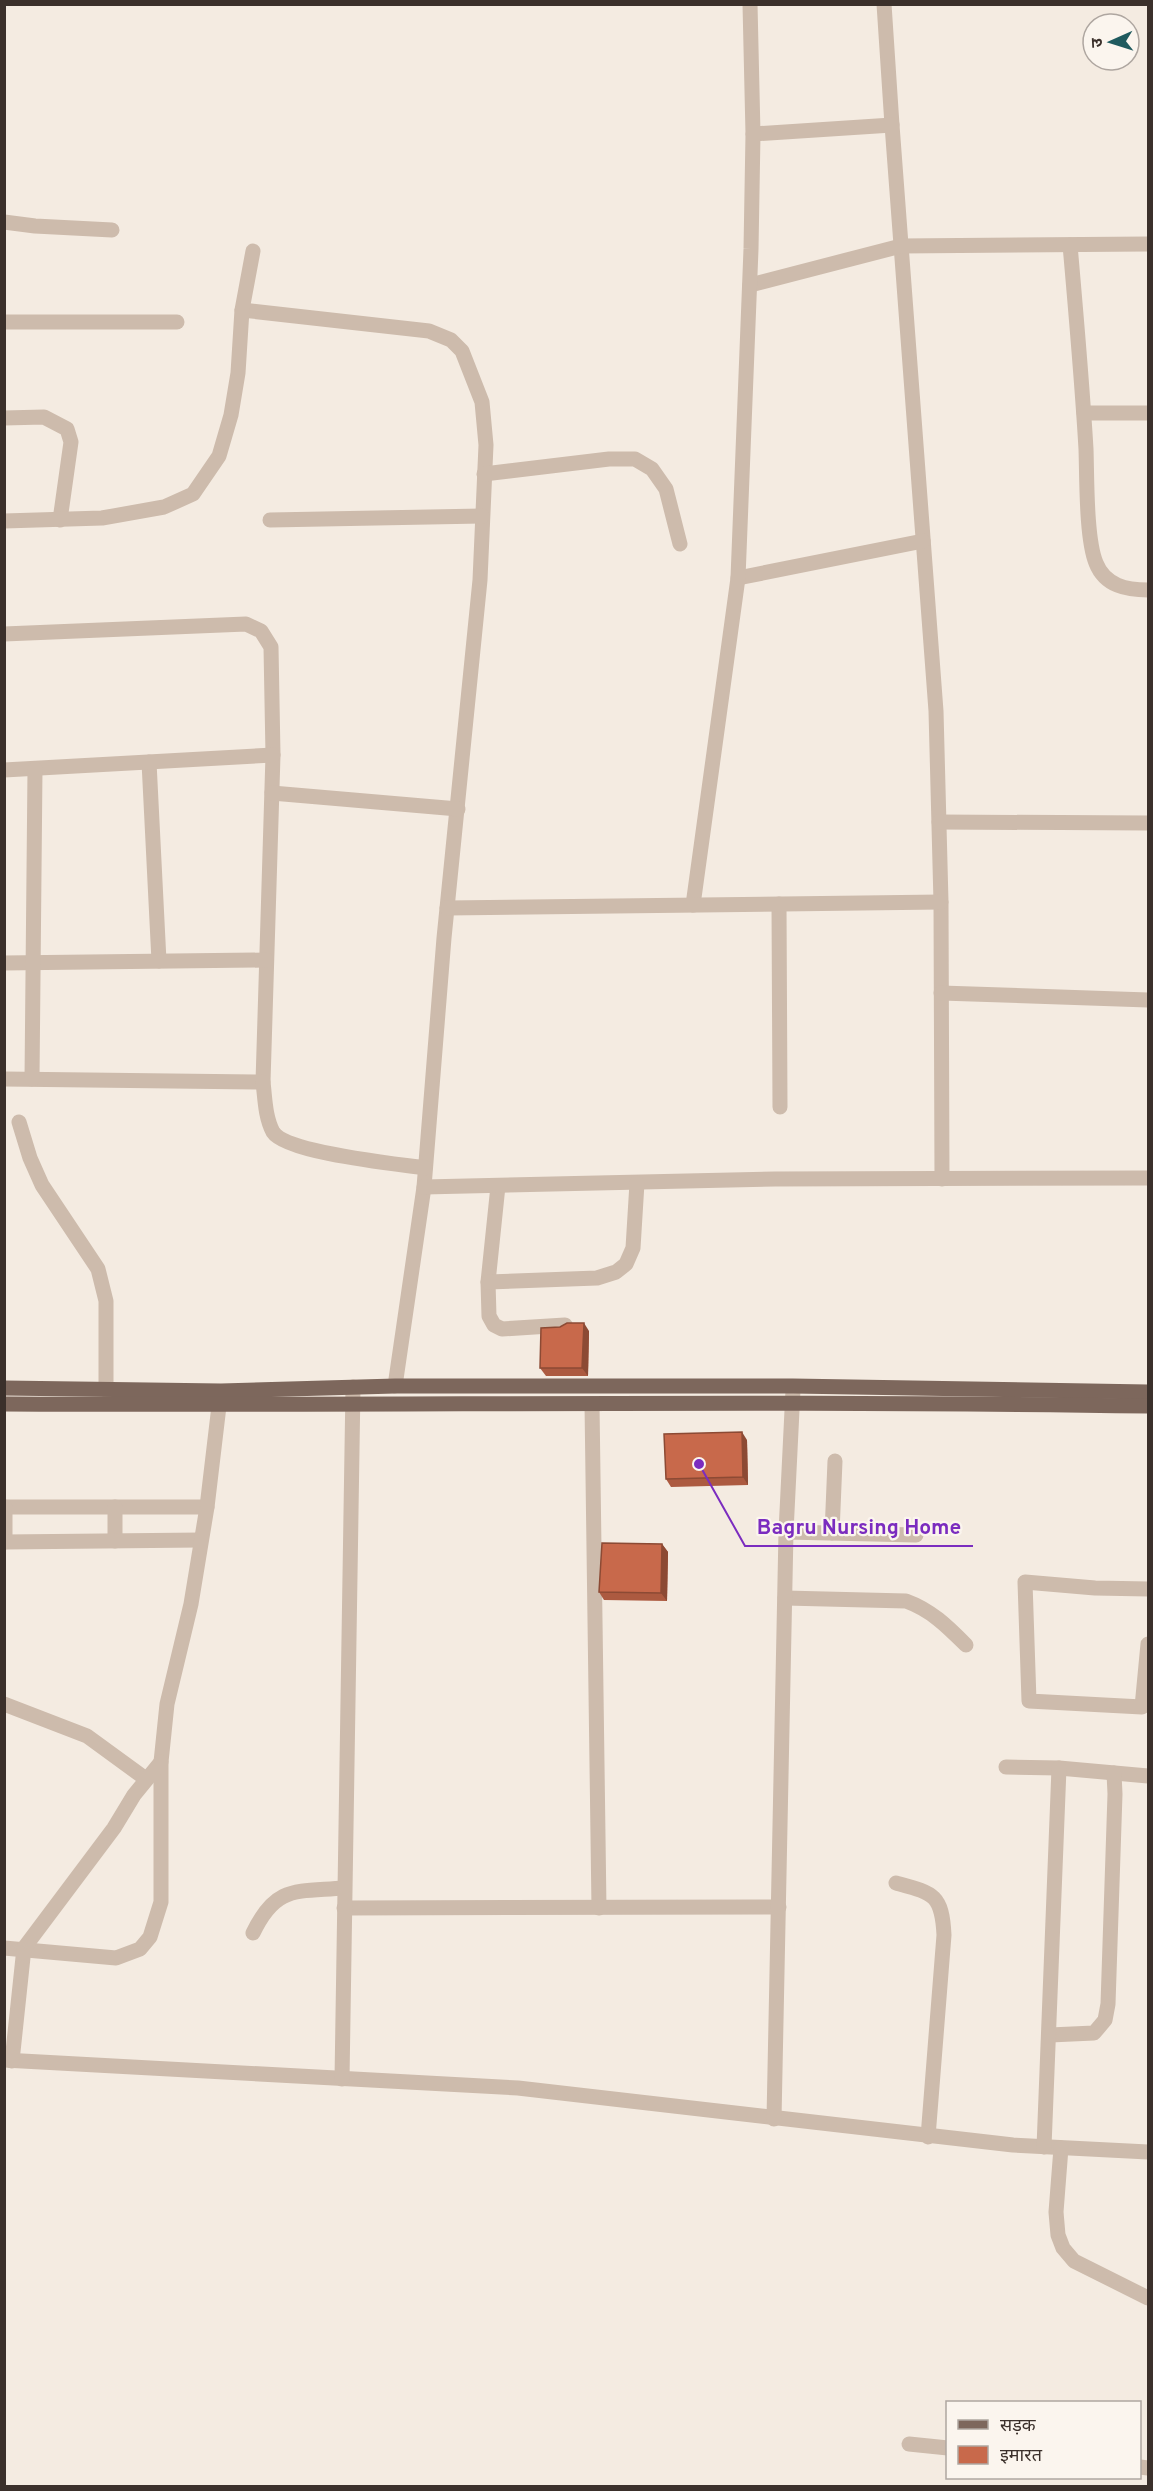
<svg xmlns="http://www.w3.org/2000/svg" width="1153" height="2491" font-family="Overpass,'Noto Sans Devanagari',sans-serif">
  <rect width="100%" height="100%" fill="#f4ebe1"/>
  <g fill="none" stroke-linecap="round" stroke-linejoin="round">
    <g stroke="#cdbbac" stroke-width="15">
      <path d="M884,4l8,121"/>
      <path d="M753,134l139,-9 44,586 5,191 1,277"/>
      <path d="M4,222l31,4 77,4"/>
      <path d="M1070,245c6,68 12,136 16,204 1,29 0,90 10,114 9,23 31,27 52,27"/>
      <path d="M750,285l151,-39 247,-2"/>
      <path d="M242,310l187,21 22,9 11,11 20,51 4,43 -6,135 -36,358 -20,249 -29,199"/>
      <path d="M4,322h173"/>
      <path d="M1084,413h64"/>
      <path d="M4,418l40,-1 23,12 4,13 -11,78"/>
      <path d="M484,474l125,-15h26l17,10 14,20 14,55"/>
      <path d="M270,520l212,-4"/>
      <path d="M4,521l98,-3 62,-11 29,-13 26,-38 12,-41 7,-42 4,-63 11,-59"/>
      <path d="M738,578l185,-37"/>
      <path d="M4,634l242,-10 15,7 10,16 2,108 -10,327 -259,-3"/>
      <path d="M149,762l10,199"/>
      <path d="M4,770l269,-15"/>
      <path d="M272,793l186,16"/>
      <path d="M939,822l209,1"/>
      <path d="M779,904l1,203"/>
      <path d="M693,905l45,-327 13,-329 2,-115 -3,-130"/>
      <path d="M447,908l494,-6"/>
      <path d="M4,963l262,-3"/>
      <path d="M941,993l207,7"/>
      <path d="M32,1079l3,-310"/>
      <path d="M263,1082c2,16 2,35 10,50 13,21 125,32 152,36"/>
      <path d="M19,1122l11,36 12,27 56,84 8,32v89"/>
      <path d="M498,1186l-10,96 1,34 5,9 8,4 63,-4"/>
      <path d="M424,1187l351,-8 373,-1"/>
      <path d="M488,1282l109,-4 19,-6 10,-8 7,-16 4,-65"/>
      <path d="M592,1404l7,504"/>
      <path d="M4,1507h203"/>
      <path d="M5,1507v35"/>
      <path d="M115,1507v34"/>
      <path d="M786,1532l130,3"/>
      <path d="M832,1533l3,-72"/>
      <path d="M4,1542l197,-2"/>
      <path d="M1148,1589l-53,-1 -70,-6 4,119 113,6 6,-63"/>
      <path d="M785,1598l121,3c25,9 41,25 60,44"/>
      <path d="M4,1704l83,32 59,43"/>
      <path d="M1006,1767l53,1 89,8"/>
      <path d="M896,1883c37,10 46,11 48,52l-16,202"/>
      <path d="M344,1908l435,-1"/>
      <path d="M253,1933c23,-48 43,-41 91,-45"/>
      <path d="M4,1948l112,10 24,-9 10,-12 11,-35v-140l6,-58 24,-100 16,-97 12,-101"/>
      <path d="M1050,2035l44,-2 11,-13 3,-16 7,-210 -1,-21"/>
      <path d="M4,2060l514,28 495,57 135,7"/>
      <path d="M12,2061l12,-113 90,-120 20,-33 27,-33"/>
      <path d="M342,2079l11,-692"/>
      <path d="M774,2119l12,-587 7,-142"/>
      <path d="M1044,2147l15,-379"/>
      <path d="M1061,2148l-5,64 2,23 5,13 11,13 74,37"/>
      <path d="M909,2444l39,4"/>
      <path d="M1140,2467l8,1"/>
    </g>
    <g stroke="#7d675c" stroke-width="15">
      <path d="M4,1388l217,3 174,-5h398l355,6"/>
      <path d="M4,1404c382,2 763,-4 1144,2"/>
    </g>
  </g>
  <g fill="#ac5a40">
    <path d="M589,1331l-1,45h-42l-6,-8z"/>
    <path d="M747,1440l1,45 -77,2 -5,-8z"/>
    <path d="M662,1544l6,8 -1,49 -63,-1 -5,-8z"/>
  </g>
  <g fill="#8c4a34">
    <path d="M584,1323l5,8 -1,45 -6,-8z"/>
    <path d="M742,1432l5,8 1,45 -5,-8z"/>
    <path d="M662,1544l6,8 -1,49 -6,-8z"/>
  </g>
  <g fill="#c8694b" stroke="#8c4a34" stroke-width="1.5">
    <path d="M567,1323h17l-2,45h-42l1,-40 19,-1z"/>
    <path d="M742,1432l1,45 -77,2 -2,-45z"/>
    <path d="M602,1543l60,1 -1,49 -62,-1z"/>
  </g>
  <path fill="none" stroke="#7b2cbf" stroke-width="2" d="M699 1464L745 1546H973"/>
  <circle fill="#7b2cbf" stroke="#fbf5ee" stroke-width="2" cx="699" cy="1464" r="6"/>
  <g font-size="21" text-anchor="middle" font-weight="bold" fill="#7b2cbf" stroke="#fbf5ee" stroke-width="4.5" stroke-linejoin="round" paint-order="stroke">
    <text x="859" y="1534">Bagru Nursing Home</text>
  </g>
  <rect width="1153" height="2491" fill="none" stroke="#3b302b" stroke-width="12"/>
  <rect x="946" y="2401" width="195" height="78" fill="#fbf5ee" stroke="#aea6a0" stroke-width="1.5"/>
  <rect x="958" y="2420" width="30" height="9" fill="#7d675c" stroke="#aea6a0" stroke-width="1.5"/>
  <text x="1000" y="2431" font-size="18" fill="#3b302b">सड़क</text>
  <rect x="958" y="2446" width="30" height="18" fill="#c8694b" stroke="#aea6a0" stroke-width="1.5"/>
  <text x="1000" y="2461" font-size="18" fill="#3b302b">इमारत</text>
  <g transform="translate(1111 42) rotate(267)"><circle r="28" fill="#fbf5ee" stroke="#aea6a0" stroke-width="1.5"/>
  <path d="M0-4.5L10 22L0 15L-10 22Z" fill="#1f5a5e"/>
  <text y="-9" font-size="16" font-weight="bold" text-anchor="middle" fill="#3b302b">उ</text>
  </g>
</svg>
